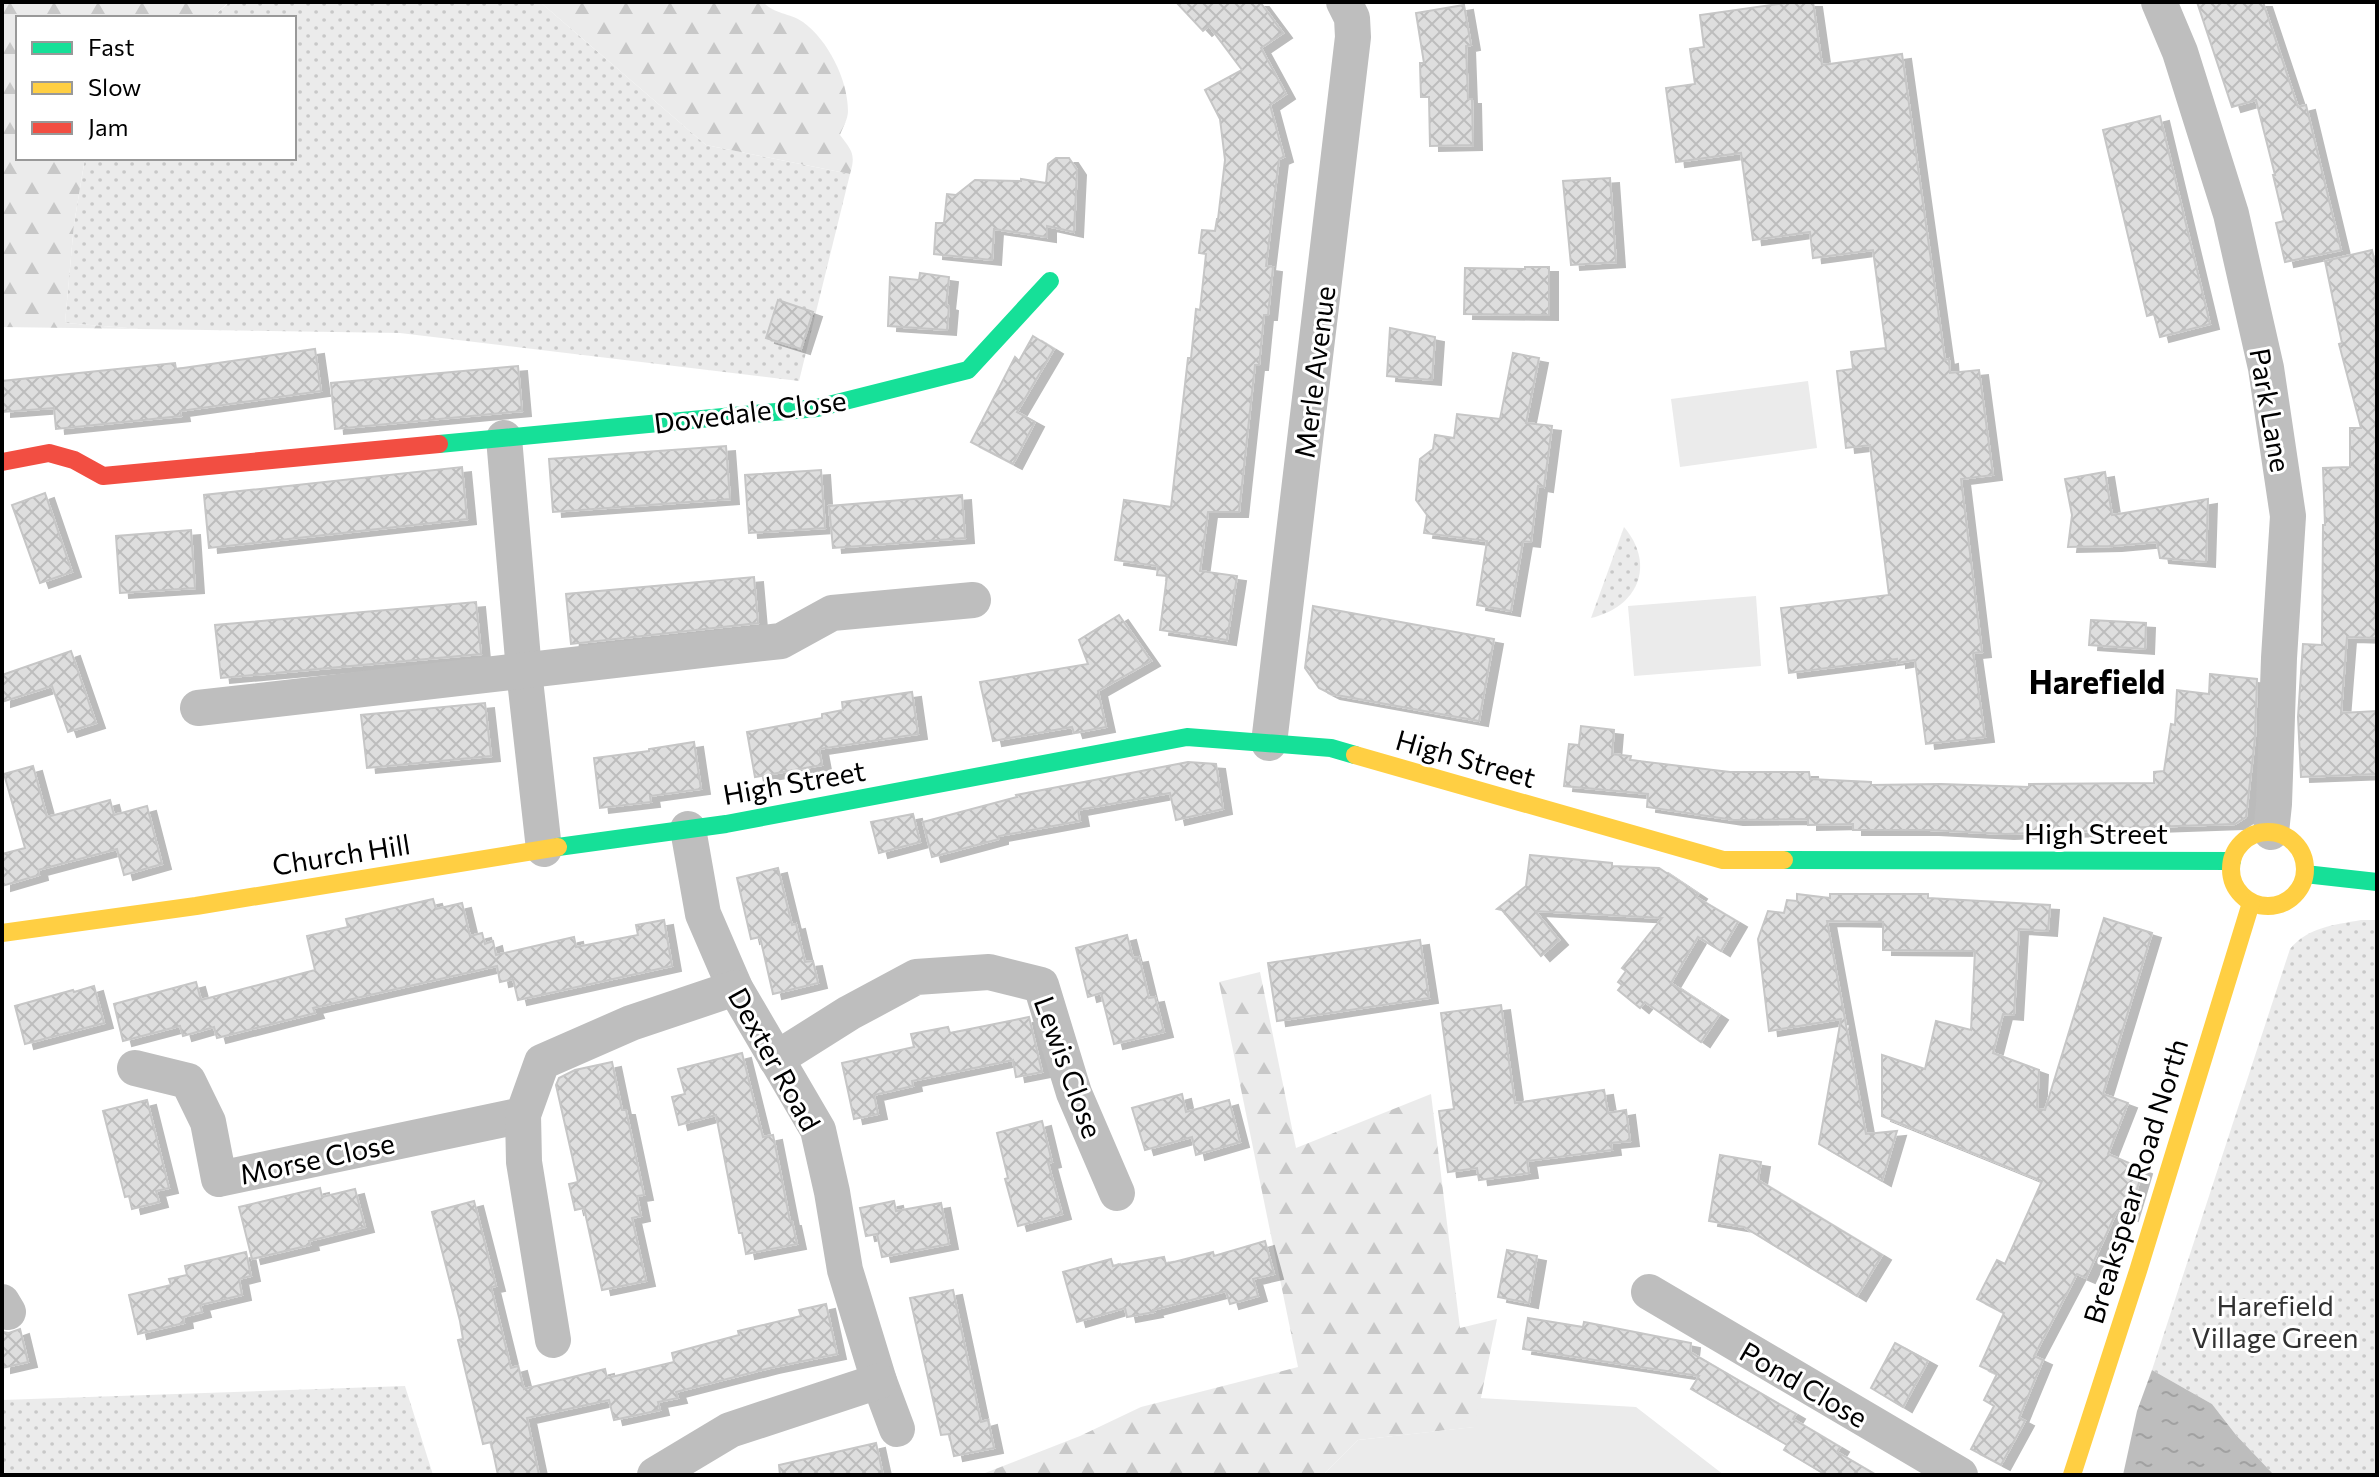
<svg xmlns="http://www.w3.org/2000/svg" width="2379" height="1477" font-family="Commissioner,sans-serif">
  <defs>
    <pattern id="green-dots" width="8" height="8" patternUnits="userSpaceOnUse" patternTransform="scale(2)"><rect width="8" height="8" fill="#ebebeb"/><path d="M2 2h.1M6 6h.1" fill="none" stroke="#c8c8c8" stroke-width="1.8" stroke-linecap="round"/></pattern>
    <pattern id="forest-firs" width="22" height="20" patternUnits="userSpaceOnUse" patternTransform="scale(2)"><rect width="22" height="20" fill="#ebebeb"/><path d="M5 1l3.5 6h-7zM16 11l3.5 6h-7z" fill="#c8c8c8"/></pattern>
    <pattern id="water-ripples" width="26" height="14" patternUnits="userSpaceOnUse" patternTransform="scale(2)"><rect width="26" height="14" fill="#bdbdbd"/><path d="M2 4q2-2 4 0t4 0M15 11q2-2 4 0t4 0" fill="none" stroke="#a1a1a1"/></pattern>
    <pattern id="building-cross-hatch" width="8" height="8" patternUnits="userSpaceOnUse" patternTransform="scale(2)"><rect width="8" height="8" fill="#dedede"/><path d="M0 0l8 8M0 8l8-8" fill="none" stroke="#bdbdbd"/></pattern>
    <filter id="shadow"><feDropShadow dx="9" dy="5" stdDeviation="0" flood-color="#0004"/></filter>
  </defs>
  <rect width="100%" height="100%" fill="#fff"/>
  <g fill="url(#green-dots)">
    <path d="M230,2h310l166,143 144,29 -51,207 -399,-48 -260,-4 -75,-6 9,-99 11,-66h209v-140h-83z"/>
    <path d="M1624,527c32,38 14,80 -33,91z"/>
    <path d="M2361,920h16v555h-103l-38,-40 -24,-31 -60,-34 138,-421c18,-22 44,-24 71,-29z"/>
    <path d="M405,1386l28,89h-431v-75z"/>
  </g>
  <g fill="url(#forest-firs)">
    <path d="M2,2h227l-18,16h-193v140h67l-11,66 -9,99 75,6 -138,-2z"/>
    <path d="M540,2h223c11,12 27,11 40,20 25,18 45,58 45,89 0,8 -5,16 -8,24 12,16 16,19 10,39l-144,-29z"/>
    <path d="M1260,972l36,176 135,-54 29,234 37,-9 -22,108 -117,13 -35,35h-343l100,-39 61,-29 157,-40 -79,-385z"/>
  </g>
  <g fill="#ebebeb">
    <path d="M1808,381l9,67 -137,19 -9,-68z"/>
    <path d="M1756,596l5,70 -127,10 -6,-70z"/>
    <path d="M1480,1398l156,9 88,68h-401l35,-35 116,-13z"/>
  </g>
  <path fill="url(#water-ripples)" d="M2152,1370l60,34 24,31 38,40h-151l14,-64z"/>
  <g fill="url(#building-cross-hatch)" stroke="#c6c6c6" stroke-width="2" filter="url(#shadow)">
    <path d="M1176,2h84l23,31 -22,15 25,46 -16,11 14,52 -5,2 -13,107 7,1 -5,48h-4l-5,50h-4l-16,147h-31l-8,59 37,5 -10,64 -67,-10 7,-54 -10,-1 1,-9 -43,-6 9,-60 47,7 17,-149h3l5,-49 4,1 6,-56 -7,-1 3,-23 13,1 2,-12h1l7,-59 -5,-41 -15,-29 37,-20 -33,-44 -6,5z"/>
    <path d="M1792,2h21l9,63 80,-11 43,306 4,-1 1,14 29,-3 14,105 -32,4 21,173 -9,1 12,84 -59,7 -11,-84 -18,3v-4l-108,14 -8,-65 108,-13 -19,-150 -24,3 -9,-77 16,-2 -2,-17 35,-4 -13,-98 -60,8 -3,-26 -57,8 -12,-87 -65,9 -10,-74 29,-4 -5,-35 14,-2 -4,-32z"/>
    <path d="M2197,2h66l35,105 8,-2 35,145 -56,12 -9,-39 8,-2 -11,-46h2l-19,-75 -24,7z"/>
    <path d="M1464,5l7,40 -5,1 2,53h4l1,46 -43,1 -1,-49h-8l-1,-34h4l-8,-50z"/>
    <path d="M2160,116l50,208 -50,13 -6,-23 -7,2 -44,-186z"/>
    <path d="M1056,158h13l8,12 -3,62 -27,-6v11l-53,-8 -2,31 -58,-6 2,-31h8l3,-29 9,1 19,-15 46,1v-2l25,4 2,-19z"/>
    <path d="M1610,178l6,84 -45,3 -8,-84z"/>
    <path d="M2372,250l5,22v193h-2l2,173 -30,-1 -6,76 36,-2v63l-76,3 -3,-60 5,-73 19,1 1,-120h2l-2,-57 27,-1v-39h11l-22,-84 3,-1 -17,-82z"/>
    <path d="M1525,267h24v48l-85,-1 1,-46 60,1z"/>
    <path d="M920,273l29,4 -3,28 3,1 -2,24 -59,-4 2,-49 29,3z"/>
    <path d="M778,300l35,12 -12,37 -35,-11z"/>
    <path d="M1390,328l45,9 -3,43 -45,-4z"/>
    <path d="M1033,336l21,13 -37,63 18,10 -22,42 -42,-22 44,-85 4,4z"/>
    <path d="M315,349l6,42 -141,20 1,5 -125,13 -2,-21 -52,4v-31l173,-18 1,6z"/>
    <path d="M1513,353l26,5 -13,65 26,3 -8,61 -6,-1 -7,56 -8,-1 -12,70 -34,-6 10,-64 -63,-8 3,-18 -11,-15 4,-41 13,-10 2,-14 19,3 3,-24 43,5z"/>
    <path d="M518,366l4,45 -187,18 -4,-46z"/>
    <path d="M726,446l4,53 -177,13 -4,-53z"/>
    <path d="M462,467l5,52 -258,29 -5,-53z"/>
    <path d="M821,470l4,58 -76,5 -4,-58z"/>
    <path d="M2105,472l7,43 96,-16 -2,63 -46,-4 -3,-16 -44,4 -45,1 4,-32 -7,-36z"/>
    <path d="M45,493l27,79 -32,11 -28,-78z"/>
    <path d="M962,495l3,43 -132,10 -4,-42z"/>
    <path d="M191,530l4,58 -75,5 -4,-57z"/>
    <path d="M754,577l4,46 -187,21 -5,-50z"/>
    <path d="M476,602l5,52 -260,24 -6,-53z"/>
    <path d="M1313,606l181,33 -15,82 -148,-27 -12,-6 -14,-20z"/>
    <path d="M1119,615l32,46 -53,30 8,36 -32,6 -2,-6 -79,14 -13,-59 108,-18 -9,-24z"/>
    <path d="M2091,620l55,3 -1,26 -56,-4z"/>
    <path d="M71,651l25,72 -28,9 -16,-46 -50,16v-27z"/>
    <path d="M2210,674l47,5 -2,59 -9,79 -11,7 -114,4v2l-116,4 -75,-4h-77v-6l-45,1v-6l-74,1 -87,-13 1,-13 -84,-8 5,-42 10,1 2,-19 33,4 -2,24 19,2 -1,4 100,12h79l1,7 61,3v3l70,-1 88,3v-3l125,-1v-11l10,-1 7,-47 4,1 2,-35 32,4z"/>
    <path d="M912,692l6,42 -99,15 3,16 -67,12 -8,-45 75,-14v-4l21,-4 -1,-8z"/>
    <path d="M485,703l6,53 -124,12 -6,-53z"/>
    <path d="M694,742l7,47 -51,7 1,6 -51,6 -6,-50 55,-7v-2z"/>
    <path d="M1188,762l28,2 7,45 -47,11 -6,-27 -92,17 2,11 -81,15v3l-67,18 -9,-35 94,-25 -1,-2z"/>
    <path d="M33,766l14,51 63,-17 4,15 33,-9 15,58 -38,11 -7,-26 -79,21 1,5 -37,11v-32l23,-6 -21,-74z"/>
    <path d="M913,814l7,28 -41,11 -8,-31z"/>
    <path d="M1530,855l82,8v3l47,2 39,26 -2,3 42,25 -17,29 -23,-14 -27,46 48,32 -18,27 -56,-40 -5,6 -22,-18 4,-5 -4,-3 8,-11 -4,-3 40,-50 -127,-7 24,29 -18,16 -39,-46 -5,-1 29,-23z"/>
    <path d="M778,868l14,57 4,-1 9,38 8,-1 5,22 -45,11 -13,-57 -9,2 -14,-61z"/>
    <path d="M1797,894l33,4v-4h98v4l122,7 -2,26 -29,-2 -5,86 -11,-1 -10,39 46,17 -2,39 8,1 59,-192 48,15 -49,161 25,9 -20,51 35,15 -14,47 -12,-5 -31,67 -9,-4 -43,82 9,4 -24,58 6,3 -24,44 -30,-16 23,-43 -10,-6 13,-26 -17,-8 24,-53 -27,-14 20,-39 8,4 37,-83 -160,-65v-61l43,14 11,-48 35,9 4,-79 -92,-1v-28l-56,-1 39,213 31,-3 -15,50 -63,-37 22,-125 -72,12 -11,-92 10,-28 16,2 3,-13 10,1z"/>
    <path d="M433,899l3,10 26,-6 8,33 12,-3 3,11 8,-3 3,14 78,-18 2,10 62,-12 -2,-10 28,-5 8,46 -154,34 -5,-21 -13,3 -3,-16 -184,42 2,5 -98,25 -3,-11 -31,9 -3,-10 -57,15 -9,-37 82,-22 5,18 114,-30 -8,-34 41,-9 -2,-8z"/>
    <path d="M1127,935l6,23 6,-1 10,41 6,-1 9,35 -50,12 -13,-51 -13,4 -12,-49z"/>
    <path d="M1420,940l9,58 -152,23 -9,-58z"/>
    <path d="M94,986l10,37 -79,21 -10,-38 58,-16 1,2z"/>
    <path d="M1501,1005l14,98 89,-13 4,23 18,-3 4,31 -19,2 1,7 -85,11 2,12 -50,7 -2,-12 -29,4 -9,-61 15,-2 -13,-96z"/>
    <path d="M1029,1017l13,55 -26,5 -3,-17 -101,21 1,5 -39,9 4,19 -24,5 -12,-56 72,-16 -3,-13 37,-7 2,6z"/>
    <path d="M742,1053l21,84 10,-2 17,86h2l5,23 -51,10 -4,-21h-3l-23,-118 -37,10 -7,-28 13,-3 -7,-25z"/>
    <path d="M612,1062l10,48h4l18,85 -7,1 4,20 -9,2 14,63 -44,9 -18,-82 -9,2 -6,-26 9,-2 -22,-97 3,-7 16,-8z"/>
    <path d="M1182,1094l4,18 43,-12 11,42 -44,13 -4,-18 -47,13 -13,-42z"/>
    <path d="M147,1100l22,88 -13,3 3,11 -27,7 -3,-13 -4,1 -22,-86z"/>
    <path d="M1042,1121l10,41 -4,1 14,51 -44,12 -13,-47 3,-1 -11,-45z"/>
    <path d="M1720,1155l41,7 -3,18 124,75 -25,41 -113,-69 -35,-6z"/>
    <path d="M320,1188l2,9 33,-8 10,38 -56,14 1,4 -58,14 -13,-52z"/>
    <path d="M474,1201l22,85 -5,1 20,81 7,-2 6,23 81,-20 2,9 67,-16 -2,-9 67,-18 -1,-4 63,-15 -2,-6 27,-6 11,50 -67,14 -94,24 2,6 -20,4 2,8 -46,10 -5,-20 -82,18 12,57h-41l-7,-33 -8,2 -25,-104 5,-1 -3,-18 -28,-109z"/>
    <path d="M894,1201l2,10 45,-8 8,41 -67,13 -5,-23 -11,2 -6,-28z"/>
    <path d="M1265,1241l9,33 -21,5 5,17 -28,8 -4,-13 -73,19 1,2 -27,5 -2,-9 -48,14 -14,-50 48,-13 2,7 51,-9 2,7 47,-12 1,4z"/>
    <path d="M1507,1250l30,6 -8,47 -31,-6z"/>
    <path d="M246,1252l5,24 -12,3 3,16 -42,10 2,7 -19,5 1,6 -46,11 -9,-39 42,-10 -2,-6 18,-4 -2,-9z"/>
    <path d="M953,1290l28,132 7,-2 6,28 -40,8 -5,-22 -8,1 -31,-137z"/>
    <path d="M1528,1318l55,9 1,-5 107,21 -1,9 106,62 -3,5 47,28 -3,5 39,23h-50l-42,-25 3,-5 -96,-56 8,-13 -176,-27z"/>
    <path d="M20,1329l8,33 -26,6v-36l7,1z"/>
    <path d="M1895,1343l33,18 -25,46 -32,-19z"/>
    <path d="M876,1443l7,32h-103l-1,-10z"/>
  </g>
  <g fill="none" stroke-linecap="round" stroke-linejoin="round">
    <g stroke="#bebebe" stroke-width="36">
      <path d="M2159,2l21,50 51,162 35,154 22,148 -9,142 -5,146 -3,28"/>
      <path d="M504,438l20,233 20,178"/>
      <path d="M198,708l583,-67 51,-28 141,-13"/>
      <path d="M1269,743l84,-706 -1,-19 -8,-16"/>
      <path d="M688,829l15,85 32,74 83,142 14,62 13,78 34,111 18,48"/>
      <path d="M776,1059l73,-46 67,-36 73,-5 52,13 33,108 43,100"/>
      <path d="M135,1068l53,13 20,41 11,57 304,-64"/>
      <path d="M1649,1292l311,183"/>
      <path d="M2,1302l6,10"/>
      <path d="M553,1340l-29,-178 -1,-47 19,-53 89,-39 104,-35"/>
      <path d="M655,1475l75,-45 149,-49"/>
    </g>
    <g stroke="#16e098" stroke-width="18">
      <path d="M439,444l378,-36 151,-38 82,-89"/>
      <path d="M558,847l168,-23 461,-87 144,11 24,7"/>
      <path d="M1784,860l448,1"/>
      <path d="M2305,874l72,8"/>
    </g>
    <g stroke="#ffcf43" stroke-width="18">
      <path d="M1355,755l368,105h61"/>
      <circle cx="2268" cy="869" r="37"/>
      <path d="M2,933l194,-27 362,-59"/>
      <path d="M2072,1475l66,-204 113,-368"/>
    </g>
    <path stroke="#f24e42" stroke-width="18" d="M2,462l47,-9 25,7 29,16 336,-32"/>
  </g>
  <g text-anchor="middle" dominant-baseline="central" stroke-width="6" stroke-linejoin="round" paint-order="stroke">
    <g font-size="28" fill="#000" stroke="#fff">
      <text transform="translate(1314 372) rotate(-83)">Merle Avenue</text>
      <text transform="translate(2271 410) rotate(80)">Park Lane</text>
      <text transform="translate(750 411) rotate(-7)">Dovedale Close</text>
      <text transform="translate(1466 758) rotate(16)">High Street</text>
      <text transform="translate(794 782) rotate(-10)">High Street</text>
      <text x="2096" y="833">High Street</text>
      <text transform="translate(341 854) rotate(-9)">Church Hill</text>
      <text transform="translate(775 1059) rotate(61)">Dexter Road</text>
      <text transform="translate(1069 1067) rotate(70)">Lewis Close</text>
      <text transform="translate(317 1158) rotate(-12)">Morse Close</text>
      <text transform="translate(2135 1181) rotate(-73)">Breakspear Road North</text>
      <text transform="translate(1804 1384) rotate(30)">Pond Close</text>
    </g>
    <g font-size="28" fill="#313131" stroke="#fff">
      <text x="2275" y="1305">Harefield<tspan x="2275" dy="32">Village Green</tspan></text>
    </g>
    <g font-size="32" font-weight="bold" fill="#000" stroke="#fff">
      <text x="2097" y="681">Harefield</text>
    </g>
  </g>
  <rect width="2379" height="1477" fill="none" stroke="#000000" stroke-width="8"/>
  <rect x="16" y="16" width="280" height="144" fill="#ffffff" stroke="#999999" stroke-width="2"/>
  <rect x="32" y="42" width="40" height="12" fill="#16e098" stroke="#999999" stroke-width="2"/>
  <text x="88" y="56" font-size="24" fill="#000000">Fast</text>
  <rect x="32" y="82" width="40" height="12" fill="#ffcf43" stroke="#999999" stroke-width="2"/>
  <text x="88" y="96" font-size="24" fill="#000000">Slow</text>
  <rect x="32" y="122" width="40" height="12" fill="#f24e42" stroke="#999999" stroke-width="2"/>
  <text x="88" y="136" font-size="24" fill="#000000">Jam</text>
</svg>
